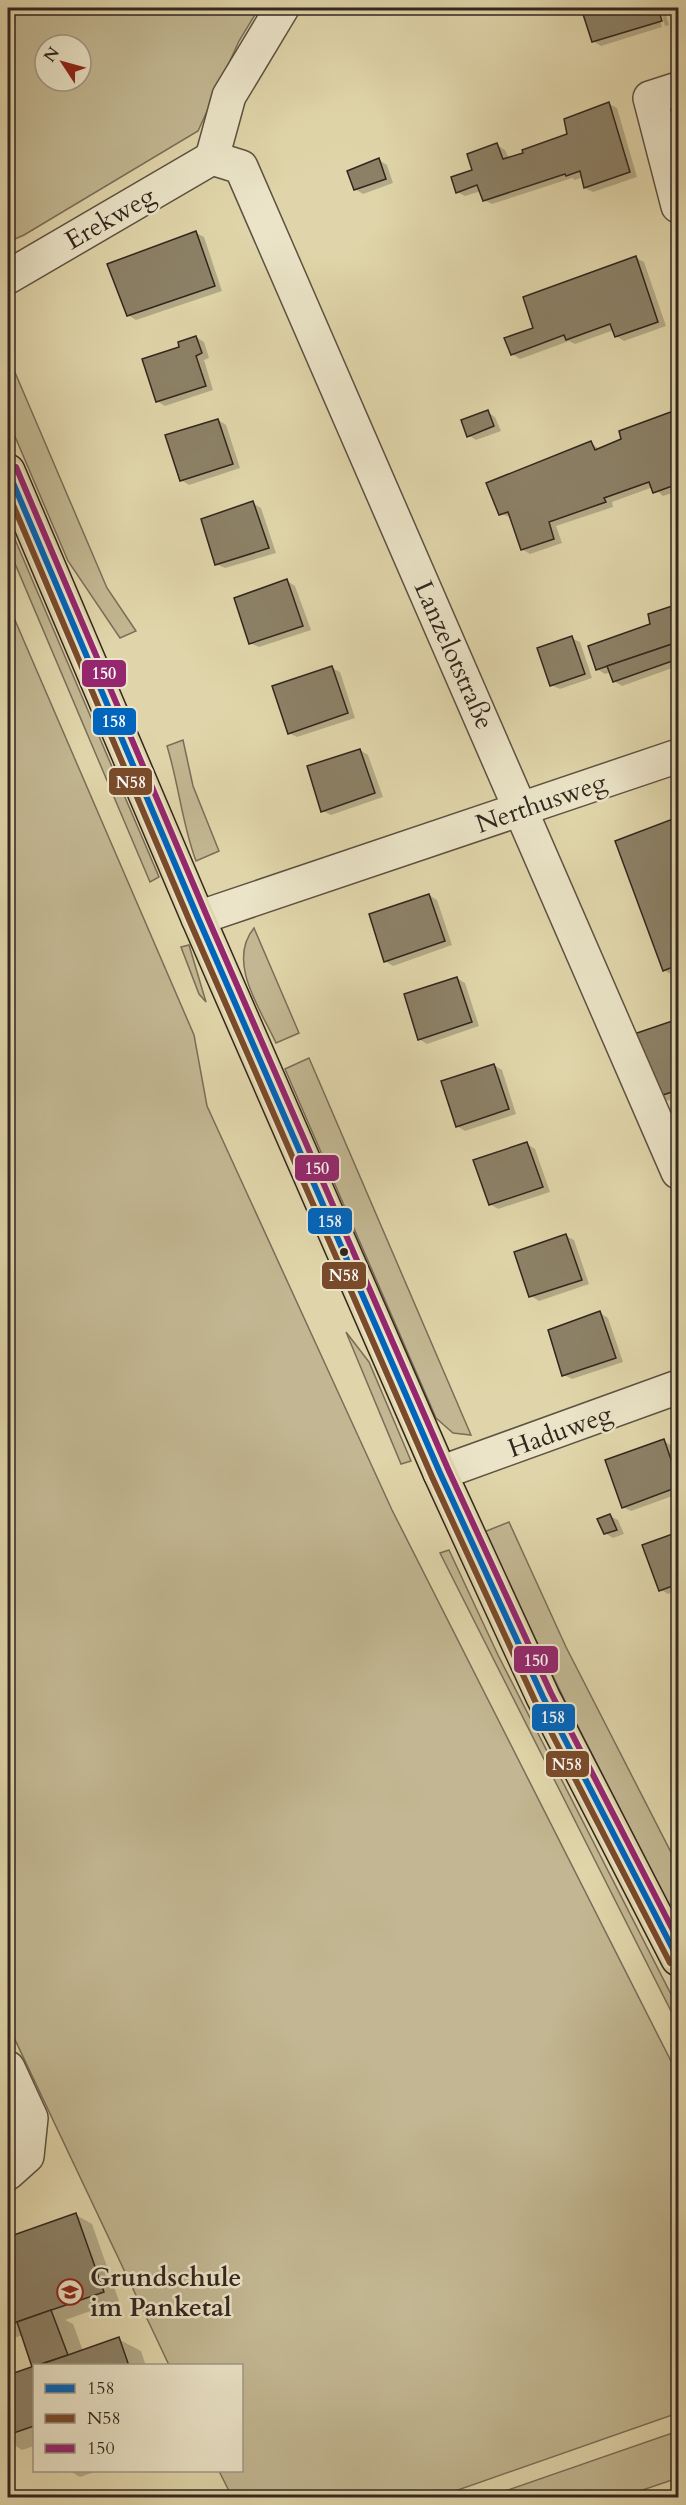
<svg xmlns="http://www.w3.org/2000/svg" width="686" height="2505" font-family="Cardo,serif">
  <rect width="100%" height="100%" fill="#e0d5aa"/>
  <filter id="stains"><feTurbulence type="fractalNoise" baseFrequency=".00333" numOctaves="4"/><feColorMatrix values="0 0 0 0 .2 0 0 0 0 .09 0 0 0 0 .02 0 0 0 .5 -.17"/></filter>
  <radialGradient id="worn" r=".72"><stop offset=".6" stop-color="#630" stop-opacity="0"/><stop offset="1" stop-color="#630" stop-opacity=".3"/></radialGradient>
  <g fill="#c2b792" stroke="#7a6e58" stroke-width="1.5" fill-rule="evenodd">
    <path d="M8,8h251l-20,33 -41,90 -174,104 -16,7zM45,45h36v36h-36z"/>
    <path d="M8,356l99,232 29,43 -16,7 -52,-77 -60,-141z"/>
    <path d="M8,523l151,354 -9,5 -142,-335z"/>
    <path d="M8,604l186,431 13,71 185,404 286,565v338l-240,84h-206l-13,-26 23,-1v-104l-73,-1 -161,-340z"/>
    <path d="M183,740l10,46 26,65 -23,10c-14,-37 -17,-76 -29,-115z"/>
    <path d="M254,928l45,105 -23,10c-15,-33 -50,-81 -22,-115z"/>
    <path d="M189,945l17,57 -7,-8 -18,-47z"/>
    <path d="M309,1058l162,377 -18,-2 -17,-15 -151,-349z"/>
    <path d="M346,1332l23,30 42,99 -10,3z"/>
    <path d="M509,1522l57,125 112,219v57l-112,-220 -82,-171z"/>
    <path d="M449,1550l49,105 180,353v17l-238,-472z"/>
    <path d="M678,2431v47l-56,19h-134z"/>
  </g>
  <g fill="#0003">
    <path d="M583,8h74l5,19 -61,19 -8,-5z"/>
    <path d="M660,8h4l5,17 -4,1z"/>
    <path d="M609,104l8,4 20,69 -44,15 -8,-4 -2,-11 -8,3 -3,-2 -80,26 -8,-4 -3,-9 -16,5 -8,-4 40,-47 8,5 4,9 60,-24z"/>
    <path d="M379,160l8,5 6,18 -30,11 -8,-5z"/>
    <path d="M196,233l8,4 18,54 -86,29 -8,-5z"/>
    <path d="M636,258l8,4 22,64 -42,15 -8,-5 -2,-6 -39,14 -6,-3 -49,18 -8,-5 23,-25z"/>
    <path d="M196,337l8,5 5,16 -5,2 9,30 -48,16 -8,-5 24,-53z"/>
    <path d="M675,411l3,2v78l-15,5 -10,-9 -41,15 1,5 -57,19 6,17 -32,11 -8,-5 -11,-32 -11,-3 91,-71 9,7z"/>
    <path d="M487,412l8,5 6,14 -25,9 -8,-5z"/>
    <path d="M218,420l8,5 14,43 -51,17 -8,-5z"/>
    <path d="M253,503l8,5 15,45 -51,15 -9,-4z"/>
    <path d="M287,581l8,5 16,44 -52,17 -9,-4z"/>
    <path d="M678,606v60l-56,20 -8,-5 -3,-9 -6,2 -8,-5 55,-45 -2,-9z"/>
    <path d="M571,638l9,4 12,36 -32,11 -9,-4z"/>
    <path d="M332,668l8,4 15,46 -58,19 -8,-4z"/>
    <path d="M360,750l8,5 15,42 -52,18 -8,-4z"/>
    <path d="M678,818v154l-6,3 -8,-5 -47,-128z"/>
    <path d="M429,895l8,5 15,45 -59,21 -8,-5z"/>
    <path d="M457,978l8,5 14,43 -52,18 -8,-5z"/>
    <path d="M678,1020v77l-11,4 -9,-5 -22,-61z"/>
    <path d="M494,1065l8,5 14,44 -51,17 -8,-5z"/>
    <path d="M527,1144l8,5 15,43 -52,17 -8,-5z"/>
    <path d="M566,1236l8,4 15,44 -50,17 -8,-5z"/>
    <path d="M600,1313l8,5 15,44 -51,17 -8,-4z"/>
    <path d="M664,1441l8,5 6,18v30l-47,17 -8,-4z"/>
    <path d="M610,1516l8,4 6,14 -11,4 -8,-5z"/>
    <path d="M678,1533v57l-10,4 -8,-5 -16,-43z"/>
    <path d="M76,2215l16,9 27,77 -54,19 8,4 10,27 35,-12 23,12 5,15h-112v80l-12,4 -14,-9v-64l26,-9 -11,-33 -15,5v-101z"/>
    <path d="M68,2470h32l-20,7z"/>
  </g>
  <g fill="#8c8167" stroke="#32261e" stroke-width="1.5">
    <path d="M581,8h77l4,13 -70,21z"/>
    <path d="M609,102l21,70 -46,16 -4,-17 -14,5 -1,-2 -82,27 -6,-16 -21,8 -5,-16 21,-7 -5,-16 30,-11 6,16 20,-6 -1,-3 45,-16 -3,-15z"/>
    <path d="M379,158l7,21 -32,11 -7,-19z"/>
    <path d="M196,231l19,55 -88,30 -20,-52z"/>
    <path d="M636,256l22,66 -43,15 -5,-13 -44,16 -2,-5 -53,20 -7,-17 29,-10 -10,-31z"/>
    <path d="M196,336l6,17 -6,3 10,30 -50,16 -14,-43 37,-12 -1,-5z"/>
    <path d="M488,410l6,16 -27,11 -6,-17z"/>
    <path d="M676,410l2,8v66l-25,9 -4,-11 -45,16 2,4 -57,20 5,17 -33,11 -13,-38 -9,3 -13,-32 105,-42 4,9 26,-11 -2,-8z"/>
    <path d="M218,419l15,45 -53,17 -15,-46z"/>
    <path d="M253,501l16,47 -54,17 -14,-46z"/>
    <path d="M287,579l16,47 -54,18 -15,-46z"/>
    <path d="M678,604v38l-82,28 -8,-24 62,-22 -2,-10z"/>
    <path d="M572,636l13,38 -35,12 -13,-38z"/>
    <path d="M678,642v17l-65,23 -6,-16z"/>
    <path d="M332,666l16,47 -60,21 -16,-48z"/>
    <path d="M360,749l15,44 -54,19 -14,-46z"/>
    <path d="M678,817v148l-15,6 -48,-130z"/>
    <path d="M429,894l16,47 -61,21 -15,-48z"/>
    <path d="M457,977l15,45 -54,18 -14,-46z"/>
    <path d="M678,1019v71l-21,7 -23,-63z"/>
    <path d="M494,1064l15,45 -53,18 -15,-46z"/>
    <path d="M527,1142l16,45 -54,18 -16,-45z"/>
    <path d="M566,1234l16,46 -53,17 -15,-45z"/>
    <path d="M600,1311l16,47 -54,18 -14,-46z"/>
    <path d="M664,1439l14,41v7l-56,21 -17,-48z"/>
    <path d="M610,1514l7,16 -13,4 -7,-15z"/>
    <path d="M678,1532v52l-19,7 -17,-46z"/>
    <path d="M76,2213l28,79 -96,33v-88z"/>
    <path d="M51,2310l17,45 -36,12 -15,-45z"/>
    <path d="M119,2337l10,29h-93l32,-11z"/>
    <path d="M34,2366v60l-26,9v-60z"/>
  </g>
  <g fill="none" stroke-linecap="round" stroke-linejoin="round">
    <g stroke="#5e5241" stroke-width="36">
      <g id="minor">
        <path d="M678,89l-28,9 28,108"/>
        <path d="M212,158l29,9 437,1005"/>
        <path d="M212,158l17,-62 53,-88"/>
        <path d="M8,277l204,-119"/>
        <path d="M198,918l480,-162"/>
        <path d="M440,1473l238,-86"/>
        <path d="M8,2068l23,50 -4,38 -19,17"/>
      </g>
    </g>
    <g stroke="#32261e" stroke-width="36">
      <path id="major" d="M8,471l190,447 242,555 103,224 135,262"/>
    </g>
    <use href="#minor" stroke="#ebe4c8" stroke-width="33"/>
    <use href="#major" stroke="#e0d5aa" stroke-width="33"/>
    <g stroke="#ebe4c8" stroke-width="10">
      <path id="bus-1" d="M8,471l190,447 242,555 103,224 135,262"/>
    </g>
    <g stroke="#ebe4c8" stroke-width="10">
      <path id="bus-2" d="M8,493l182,429 242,555 103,224 135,262"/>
    </g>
    <g stroke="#ebe4c8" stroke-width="10">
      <path id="bus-3" d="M16,467l190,447 242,555 103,224 127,247"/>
    </g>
    <use href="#bus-1" stroke="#0065bd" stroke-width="6"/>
    <use href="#bus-2" stroke="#7a4b2a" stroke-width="6"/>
    <use href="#bus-3" stroke="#95276e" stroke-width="6"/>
  </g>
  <defs>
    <g id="school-ring" transform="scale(1.35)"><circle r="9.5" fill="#ebe4c8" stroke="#8f2418" stroke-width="1.5"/><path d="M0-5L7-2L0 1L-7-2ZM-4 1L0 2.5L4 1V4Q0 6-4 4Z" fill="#8f2418"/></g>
  </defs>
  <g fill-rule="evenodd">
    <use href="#school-ring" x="70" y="2292"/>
  </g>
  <circle fill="#32261e" stroke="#ebe4c8" stroke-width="2" cx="344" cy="1252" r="5"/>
  <g text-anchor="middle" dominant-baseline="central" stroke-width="5" stroke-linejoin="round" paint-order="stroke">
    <g font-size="26" fill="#32261e" stroke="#ebe4c8">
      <text transform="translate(110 218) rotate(-30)">Erekweg</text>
      <text transform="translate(454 655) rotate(66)">Lanzelotstraße</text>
      <text transform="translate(541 803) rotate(-19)">Nerthusweg</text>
      <text transform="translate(560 1431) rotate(-20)">Haduweg</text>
    </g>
    <g font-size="26" font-weight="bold" fill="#32261e" stroke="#ebe4c8" text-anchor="start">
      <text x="90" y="2277">Grundschule<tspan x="90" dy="30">im Panketal</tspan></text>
    </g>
  </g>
  <g stroke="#ebe4c8" stroke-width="2">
    <rect x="81" y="659" width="46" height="29" rx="6" fill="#95276e"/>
    <rect x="92" y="707" width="45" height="29" rx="6" fill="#0065bd"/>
    <rect x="108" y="767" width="45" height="29" rx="6" fill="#7a4b2a"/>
    <rect x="294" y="1154" width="46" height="28" rx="6" fill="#95276e"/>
    <rect x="307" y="1207" width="46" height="28" rx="6" fill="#0065bd"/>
    <rect x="321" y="1261" width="46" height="29" rx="6" fill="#7a4b2a"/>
    <rect x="513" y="1645" width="46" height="29" rx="6" fill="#95276e"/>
    <rect x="531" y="1703" width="45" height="29" rx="6" fill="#0065bd"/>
    <rect x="545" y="1750" width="45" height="28" rx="6" fill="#7a4b2a"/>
  </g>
  <g font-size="16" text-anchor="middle" font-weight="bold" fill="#fff">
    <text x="104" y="679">150</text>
    <text x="114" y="727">158</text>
    <text x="131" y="788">N58</text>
    <text x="317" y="1174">150</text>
    <text x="330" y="1227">158</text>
    <text x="344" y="1281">N58</text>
    <text x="536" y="1666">150</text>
    <text x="553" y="1723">158</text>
    <text x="567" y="1770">N58</text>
  </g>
  <rect width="686" height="2505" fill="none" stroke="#e0d5aa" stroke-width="30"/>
  <rect x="9" y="9" width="668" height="2487" fill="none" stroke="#32261e" stroke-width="3"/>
  <rect x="15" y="15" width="656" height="2475" fill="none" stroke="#32261e" stroke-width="1.5"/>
  <rect x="33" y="2364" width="210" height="108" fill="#ebe4c8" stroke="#a19884" stroke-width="1.5"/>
  <rect x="45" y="2384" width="30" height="9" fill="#0065bd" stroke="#a19884" stroke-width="1.5"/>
  <text x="87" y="2394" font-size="18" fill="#32261e">158</text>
  <rect x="45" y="2414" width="30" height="9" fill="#7a4b2a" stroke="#a19884" stroke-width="1.5"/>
  <text x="87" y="2424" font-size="18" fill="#32261e">N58</text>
  <rect x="45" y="2444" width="30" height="9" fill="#95276e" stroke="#a19884" stroke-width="1.5"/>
  <text x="87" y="2454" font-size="18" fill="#32261e">150</text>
  <g transform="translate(63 63) rotate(306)"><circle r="28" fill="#ebe4c8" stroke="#a19884" stroke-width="1.5"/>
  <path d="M0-4.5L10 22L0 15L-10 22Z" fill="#8f2418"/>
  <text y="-9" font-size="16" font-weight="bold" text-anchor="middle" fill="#32261e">N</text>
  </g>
  <rect width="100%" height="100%" filter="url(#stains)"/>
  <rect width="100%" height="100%" fill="url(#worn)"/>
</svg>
